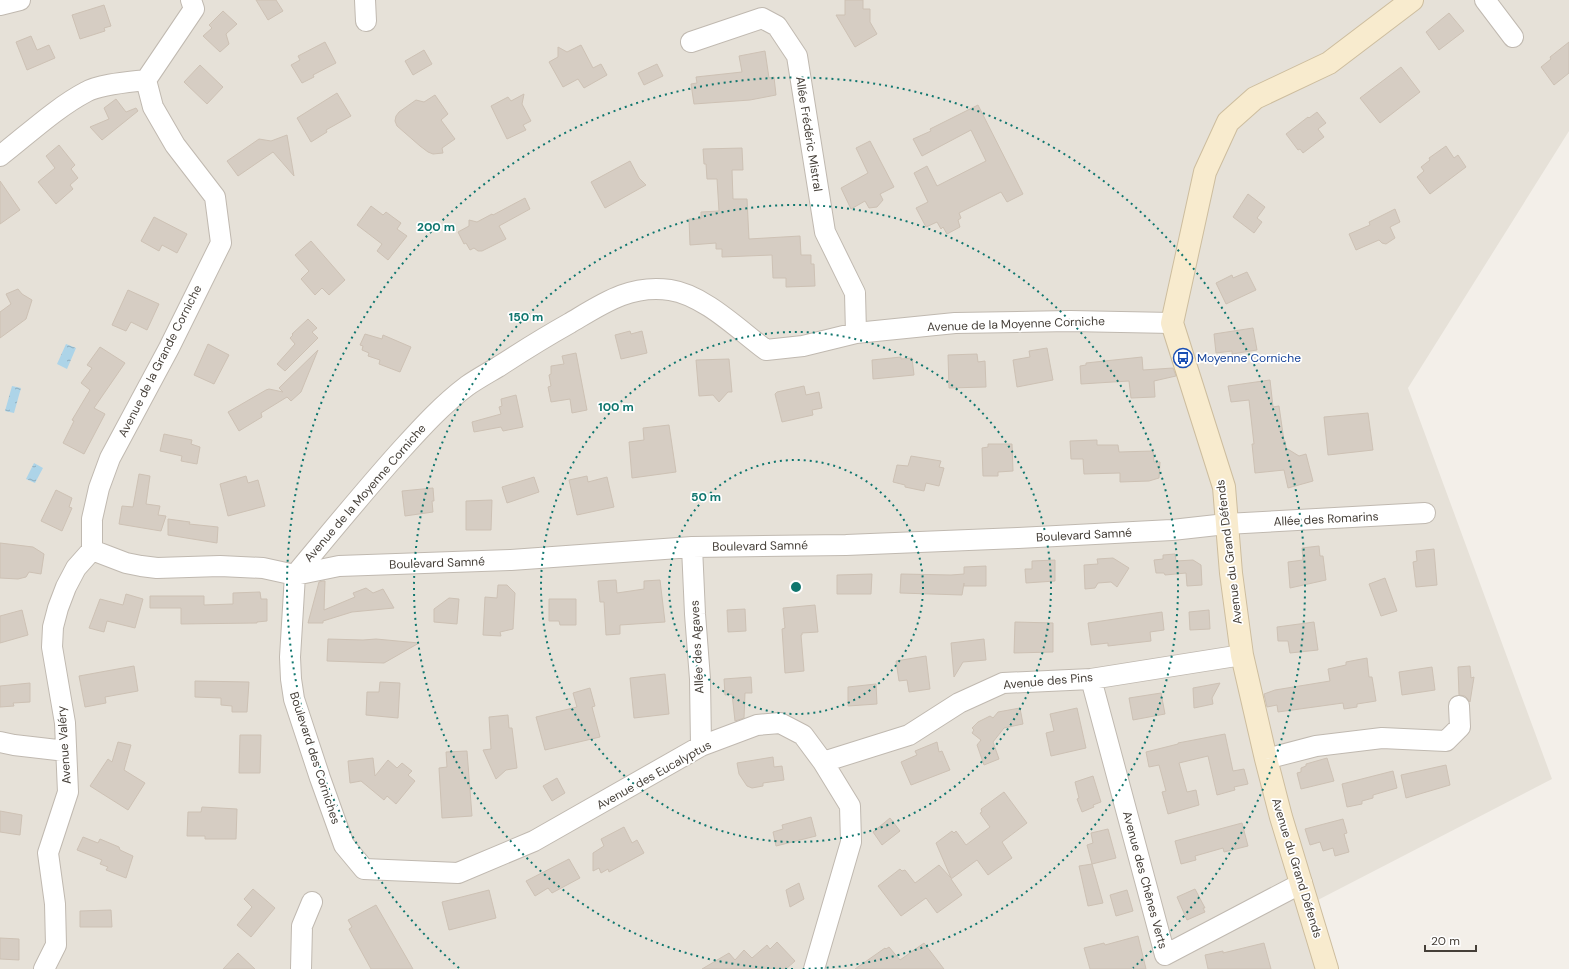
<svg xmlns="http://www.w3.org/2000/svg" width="1569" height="969" viewBox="0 0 1569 969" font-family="'DM Sans',sans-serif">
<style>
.residential{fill:#e6e1d8}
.water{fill:url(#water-ripples)}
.building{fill:#d6cdc3;stroke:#cdc1b4}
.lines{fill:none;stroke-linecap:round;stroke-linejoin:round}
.street-casing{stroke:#c0b9b0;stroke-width:22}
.secondary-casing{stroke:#cdbd9e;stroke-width:24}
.street{stroke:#fff;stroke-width:20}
.secondary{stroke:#f8ebce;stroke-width:22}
.ring{fill:none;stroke:#0f766e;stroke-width:2;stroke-dasharray:2 4}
.labels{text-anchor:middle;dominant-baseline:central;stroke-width:3.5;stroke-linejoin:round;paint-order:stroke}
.street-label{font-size:12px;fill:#453f38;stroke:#fff}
.transit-label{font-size:12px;fill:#164399;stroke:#fff;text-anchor:start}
.centre{fill:#0f766e;stroke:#fff;stroke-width:2}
.ring-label{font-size:12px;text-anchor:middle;font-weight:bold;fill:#0f766e;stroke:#fff;stroke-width:3.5;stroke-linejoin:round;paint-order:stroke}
</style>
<defs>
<pattern id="water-ripples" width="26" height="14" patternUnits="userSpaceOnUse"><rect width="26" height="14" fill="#add4e8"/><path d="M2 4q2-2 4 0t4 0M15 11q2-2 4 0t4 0" fill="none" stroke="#8fadbd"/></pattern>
</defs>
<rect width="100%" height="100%" fill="#f3efe9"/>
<path class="residential" d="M0,0H1569V131L1408,388L1552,779L1314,902L1335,969H0Z"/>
<path class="water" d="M66,344L76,348L67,369L57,364Z
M12,386L21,388L14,413L5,411Z
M34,463L43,468L35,483L26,479Z"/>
<path class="building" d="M256,0H276L283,11L268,20Z
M845,0H863V9H870V22L877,34L855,47L836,15H845Z
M104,5L111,26L104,28L105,31L80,39L72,15Z
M223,11L237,24L226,34L229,44L220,52L203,36L212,28L209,25Z
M1449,13L1464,31L1439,50L1426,32Z
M31,36L37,50L49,45L55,58L27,70L16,42Z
M325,42L336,63L313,75L314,77L302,83L291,65L300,60L298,56Z
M1569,42V73L1554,85L1541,67L1551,59L1550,57Z
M581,45L593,68L601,64L607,75L584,88L578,79L563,87L549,62L558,57V47L567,52Z
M424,50L432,64L413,75L405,61Z
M765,51L769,78L774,77L776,95L750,100L694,104L691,84L697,83L696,77L742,72L739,56Z
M657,64L663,76L644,85L638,73Z
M200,65L223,87L207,104L184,82Z
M1401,67L1420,92L1380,123L1360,98Z
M337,93L351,116L326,130L327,132L311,142L297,118Z
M524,94L522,104L531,121L523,125L526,130L507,139L491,106L508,97L511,101Z
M435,95L448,114L441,120L455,139L442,148L443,153L433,154L428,152L420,146L397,126L395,121L396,116L399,112L416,100L424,102Z
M116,99L126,112L136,108L138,111L102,140L90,127L109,119L104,108Z
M978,105L1023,194L1007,202L1001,192L959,213L961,218L958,220L960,227L947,234L943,227L941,229L937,222L926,227L916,208L928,202L914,173L927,166L937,186L986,161L971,130L922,156L913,139L931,131L930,129Z
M1317,112L1326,123L1318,129L1324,137L1303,153L1300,149L1298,150L1286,134L1308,117L1309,118Z
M287,135L294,176L273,152L238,176L227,161L259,139L271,141Z
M870,141L894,187L880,194L883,200L877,207L869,208L865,201L851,209L841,188L868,173L856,148Z
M59,145L75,165L71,169L78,178L70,185L73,189L56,204L38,182L55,168L46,156Z
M1446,146L1454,158L1458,155L1466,167L1430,194L1417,177L1424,171L1421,167L1430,160L1429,158Z
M742,148L743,170H732L733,199H747L749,239L800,236L801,255H811V264H814L815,286L786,287V278H773L772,255L722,257V249H716V243L690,245L689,219H701V212L719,211L717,179H707L706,164H704L703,149Z
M630,161L639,178L646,185L605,208L591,182Z
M0,181L20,210L0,224Z
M1248,194L1265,207L1257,218L1262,222L1254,233L1233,217Z
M525,198L530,209L499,226L506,239L482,251H478L474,248L470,250L466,243L464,244L458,232L469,226V220L477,222L492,214L493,215Z
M371,206L383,215L386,212L401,223L397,229L407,236L388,260L377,251L382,244L357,225Z
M1395,209L1400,222L1390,227L1395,238L1386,244L1382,243L1379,240L1356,250L1349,234L1370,225L1369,222Z
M154,217L187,234L177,253L162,245L159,251L141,241Z
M311,241L345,280L329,295L322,288L315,295L301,279L309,271L295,255Z
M1247,272L1256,290L1226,304L1216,283L1232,275L1233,278Z
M18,289L22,294L32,300L26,319L0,338V312L11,304L6,294Z
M128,290L159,304L147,330L131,322L126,331L112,325Z
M308,319L317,328L312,332L318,338L285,371L277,364L295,344L290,338L293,335L292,334Z
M1253,328L1257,350L1232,354V351L1216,353L1214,334Z
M630,331L631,334L642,331L647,353L621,359L615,335Z
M365,334L382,339L383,335L411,347L400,372L379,364L380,360L368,356L369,353L362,350L363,346L360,345Z
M208,344L229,355L214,384L194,375Z
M100,347L125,363L94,408L105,414L84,454L63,443L74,421L72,420L90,390L81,383L92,368L87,365Z
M1047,348L1053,380L1017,387L1013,360L1030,357L1029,351Z
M318,350L301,392L291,401L287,397L261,413L262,417L239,431L228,412L266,390L269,389L283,392L279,388Z
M576,353L587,410L572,413L570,399L551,402L548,387L551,386L549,375L551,374V366L564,364L562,356Z
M977,354L978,362L985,361L986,387L949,388L948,355Z
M901,357V359L912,358L914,375L873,379L872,360Z
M1142,357L1143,370L1173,368L1176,376L1154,381L1155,397L1131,398L1129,381L1081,384L1080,366L1086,365V363Z
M729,359L732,392H728L719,402L713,395L699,396L696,360Z
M1270,380L1273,407L1279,406L1284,441H1285L1286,448L1299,456L1306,454L1313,481L1288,488L1284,470L1255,473L1252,444H1254L1249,400L1231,402L1228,386Z
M804,386L806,395L819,392L822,408L812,410L813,415L782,422L775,394L777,392Z
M516,395L523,427L503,431L501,427L474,432L472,422L501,414L499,407L502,406L501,399Z
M1368,413L1373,450L1328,455L1324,417Z
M669,425L676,472L632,478L629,442L644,440L643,428Z
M164,434L192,440L191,444L200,447L197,464L181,461L182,456L160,451Z
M1097,440V445H1118L1119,452L1153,451L1154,462H1160L1159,478L1149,481L1120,482V473L1084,474L1083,459H1071L1070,441Z
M988,444H1012L1013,471L998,472V476H983L982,448L988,447Z
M911,456L941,461L939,467L944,468L939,486L926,483L924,491L905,487V485L893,482L897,465L908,466Z
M139,474L150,476L146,504L160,506L158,515L166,516L161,531L119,524L122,506L133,507Z
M246,476L248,483L258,480L265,506L228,516L220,484Z
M587,476L588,482L607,477L614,507L577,515L569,480Z
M534,477L539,492L507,503L502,487Z
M433,488L434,501H432L433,512L405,516L402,491Z
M56,490L72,498L69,507L72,508L62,531L41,521Z
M492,500L491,530H466V501Z
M168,519L190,522L189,524L218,527L217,543L168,535Z
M0,543L33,547L44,554L41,574L29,572L26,577L18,579L0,578Z
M1319,546L1320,556H1323L1326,580L1290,588L1288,562L1303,560L1302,548Z
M1434,549L1437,585L1416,587L1413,562L1417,561L1416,551Z
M1175,554L1176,561L1193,560L1201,565L1202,585L1187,586L1186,573L1165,575L1164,573H1156L1154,560L1163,559V555Z
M1113,558L1129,568L1117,587L1111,582L1098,583L1095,588L1085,589L1084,565L1098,564L1097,559Z
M1055,560V581L1026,583L1025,569H1032V561Z
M986,566V586H964V583L962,595L900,593L901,574L951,575L964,574V567Z
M872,574L871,594H837V575Z
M1385,578L1397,611L1381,616L1369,584Z
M616,580L617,593L644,589V581L660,580L665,622L620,625V634L606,635L604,602H600L598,581Z
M323,581H325L324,610L355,597L353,593L366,588L373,593L383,589L394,608L352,612L323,621V623H308L319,582Z
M498,585H507L515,593L513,629L500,632L501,636L483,635L485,597L497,598Z
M260,592L261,599H267V621L257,622V623L181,624V608H150V596H204V605L233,604V593Z
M126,594L143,599L135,628L107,621L104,632L89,628L100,599L123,605Z
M449,598L459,599L457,624L434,622V609Z
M549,599H576V625H560L559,621H549Z
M815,605L818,632L802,633V635H801L804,671L785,673L782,629L785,628L783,608Z
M745,609L746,631L728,632L727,610Z
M22,610L28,635L0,643V616Z
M1209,610L1210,629L1190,630L1189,612Z
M1162,612L1164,630L1150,632L1151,641L1108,646V643L1091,645L1088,623Z
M1015,622L1053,623V652L1014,653Z
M1314,622L1318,650L1290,653L1288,641H1278L1277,627Z
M328,639L363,640L376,639L419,643L384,663L327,661Z
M984,639L986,660L963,662L954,677L951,643Z
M926,656L930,689L909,692L907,680L899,681L896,661Z
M1367,658L1369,677H1372L1376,701L1357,704V707L1344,709L1343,703L1278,712L1277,705L1267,707L1264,694L1275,690L1330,681L1328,669L1346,665V662Z
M134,666L138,691L105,697L106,703L85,707L79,676Z
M1470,666L1471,678L1474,677L1470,702L1465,696L1459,695L1458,667Z
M1432,667L1435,690L1402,695L1399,672Z
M665,674L669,714L634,718L630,678Z
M751,677L752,693H745L744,718L735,721L732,694L725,695L724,679Z
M195,681L249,682L247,712H232V706L221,705V698L195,697Z
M380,682L400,683L398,718L366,715L367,692H379Z
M30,683V702L13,703L14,706L0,707V686Z
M1220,683L1212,698L1213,704L1194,708L1193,688Z
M876,684L877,704L848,706V687Z
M590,688L595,706L592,707L600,737L545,750L536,717L577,707L573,693Z
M1161,693L1165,714L1133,720L1129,698Z
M1020,708L1023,724L1004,728L993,742L999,759L984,765L977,745L981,740L972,733L974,730L972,728L978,722L990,716L993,718L998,712Z
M1077,708L1086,748L1051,756L1046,733L1054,731L1050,714Z
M508,715L509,728H512L517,768L506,770L496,779L483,750L491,749L489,717Z
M1225,734L1233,771L1244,769L1248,784L1234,787L1235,790L1217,795L1208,756L1179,763L1187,792L1196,790L1199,805L1168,814L1162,792L1166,791L1159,765L1149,767L1146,752L1178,744V743Z
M240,735H261L260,773H239Z
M118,742L131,745L124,770L145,783L128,810L90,786L108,759L112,762Z
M937,742L939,752L942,751L950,770L911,785L901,762L917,755L915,751Z
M467,751L472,816L442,818L439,768L447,767L446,752Z
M773,757L774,767L782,766L784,780L763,783V786L752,788L747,786L739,774L737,763Z
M373,758L375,776L388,760L397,768L402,763L412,771L408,775L415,781L396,804L387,796L384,800L361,781L350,783L348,761Z
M1327,758L1334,781L1301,789L1297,773L1301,772V768L1306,766V764Z
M1446,765L1450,785L1406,798L1401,775Z
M1393,771L1397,788L1373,795V798L1362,801V804L1347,807L1342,784Z
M1093,776L1101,802L1093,805L1094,807L1082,812L1077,799L1079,798L1075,782Z
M557,778L565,793L552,801L543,786Z
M1004,792L1027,823L1002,842L1012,858L988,875L977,860L951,879L962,895L937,913L926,898L901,916L878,886L900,869L902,871L905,870L915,883L939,865L951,878L936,843L952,831L954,833L956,831L966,845L990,827L980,813L982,812L981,809Z
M202,807L237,809L236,839H205V836H187L188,812H201Z
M0,811L22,815L20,835L0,832Z
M811,817L816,836L776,846L773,832L783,829L782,825Z
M890,818L900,831L882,845L873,832Z
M1343,819L1347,833L1344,834L1349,852L1335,856L1333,848L1323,851L1320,842L1310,845L1305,829Z
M1242,823L1248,846L1224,852L1223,848L1195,856L1196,860L1181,864L1175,841Z
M624,827L632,843L637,840L644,853L609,872L608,869L601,873L599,868L593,871V853L604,846L601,839Z
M1108,829L1116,858L1092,864L1103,903L1088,906L1079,866L1092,864L1087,845L1093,843L1091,833Z
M83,837L98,843L100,839L119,847L120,850L133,856L126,878L106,870L108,867L100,864L102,860L77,850Z
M569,859L580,878L552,893L548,888L535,896L526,881Z
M799,883L804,899L790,907L786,890Z
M253,889L275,908L251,937L237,925L252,907L244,899Z
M1195,889L1205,908H1203L1205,912L1187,920L1177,897Z
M489,890L496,918L449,930L442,902Z
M1127,890L1133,911L1116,916L1110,895Z
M376,905L413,969H371L349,929L352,927L348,920Z
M111,910L112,927H80V911Z
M1138,936L1146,969H1090L1084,948L1104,943L1105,945Z
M0,938L19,939V960L0,959Z
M777,942L795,961L786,969H702L729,953L735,960L744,950L752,958L767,945L770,949Z
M924,943L944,969H855L885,948L886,949L889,947L900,960Z
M1264,943L1271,969H1208L1205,955L1223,951V953Z
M238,953L255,969H223Z"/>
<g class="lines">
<defs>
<path id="street" d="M191,0L194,9L146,80L153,107L175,145L215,197L221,243L169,348L110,458L99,488L92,519V550L126,563L141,566L157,568L220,566L263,568L295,575L339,566L511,560L692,547L846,545L1018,538L1172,530L1226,524L1425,513
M365,0L366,21
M1485,0L1513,37
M0,5L20,0
M691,42L762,18L777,26L797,56L825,232L855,293L856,333
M0,156C26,136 57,107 86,92C100,84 130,82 146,80
M692,547L695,614L700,679L701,746
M295,575L290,657L291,679L294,699L320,778L344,845L364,869L458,873L534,841L701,746L757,725L780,723L803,735L823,762L850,806L851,842L814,969
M295,575C330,533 365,490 402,449C422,427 443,404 467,386C477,379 488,373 498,367C521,352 545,337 570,323C602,304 630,284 670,290C704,295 739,330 766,350L803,346L856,333L955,323L1070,321L1172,323
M1091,679L1165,955L1302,883
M0,742L14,745L66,751
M1266,759L1316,746L1382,738L1446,741L1460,727L1459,706
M823,762L909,735L959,703L1003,683L1091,679L1242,655
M44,969L56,945L55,904L48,853L68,792L65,723L52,647L53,627L58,608L66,587L76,568L92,550
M301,969L302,926L312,902"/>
<path id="secondary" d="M1327,969L1281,817L1266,759L1242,655L1231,573L1224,487L1172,323L1205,172L1228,122L1255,98L1329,63L1412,0"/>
</defs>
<use href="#street" class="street-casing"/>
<use href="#secondary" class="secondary-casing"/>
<use href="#street" class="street"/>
<use href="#secondary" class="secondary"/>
</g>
<g class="ring">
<circle cx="796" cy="587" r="127"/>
<circle cx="796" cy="587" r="255"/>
<path d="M793 969A382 382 0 1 1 799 969"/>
<path d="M459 968A509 509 0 1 1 1133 968"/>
</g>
<defs>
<symbol id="bus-ring" viewBox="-11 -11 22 22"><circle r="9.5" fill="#fff" stroke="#1a4fb4" stroke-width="1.5"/><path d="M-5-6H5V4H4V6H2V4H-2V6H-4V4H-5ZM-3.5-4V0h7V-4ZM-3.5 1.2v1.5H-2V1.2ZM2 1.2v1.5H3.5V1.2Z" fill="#1a4fb4"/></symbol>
</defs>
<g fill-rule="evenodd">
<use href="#bus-ring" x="1172" y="347" width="22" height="22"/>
</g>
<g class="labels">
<g class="street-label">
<text transform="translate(809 134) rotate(81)">Allée Frédéric Mistral</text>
<text transform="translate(1016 324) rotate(-2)">Avenue de la Moyenne Corniche</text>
<text transform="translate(160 361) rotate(-63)">Avenue de la Grande Corniche</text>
<text transform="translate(365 493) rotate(-49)">Avenue de la Moyenne Corniche</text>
<text transform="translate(1326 519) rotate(-3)">Allée des Romarins</text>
<text transform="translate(1084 535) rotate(-3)">Boulevard Samné</text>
<text transform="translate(760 546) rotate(-1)">Boulevard Samné</text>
<text transform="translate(1229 552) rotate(-97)">Avenue du Grand Défends</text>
<text transform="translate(437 563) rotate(-2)">Boulevard Samné</text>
<text transform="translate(697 647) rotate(-93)">Allée des Agaves</text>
<text transform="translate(1048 681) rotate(-5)">Avenue des Pins</text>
<text transform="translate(64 745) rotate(-94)">Avenue Valéry</text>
<text transform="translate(315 758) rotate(72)">Boulevard des Corniches</text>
<text transform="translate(654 775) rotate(-29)">Avenue des Eucalyptus</text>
<text transform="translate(1297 868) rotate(73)">Avenue du Grand Défends</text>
<text transform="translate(1145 880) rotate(75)">Avenue des Chênes Verts</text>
</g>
<g class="transit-label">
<text x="1197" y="358">Moyenne Corniche</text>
</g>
</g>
<circle cx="796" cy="587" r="6" class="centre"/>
<g class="ring-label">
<text x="436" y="231">200 m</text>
<text x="526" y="321">150 m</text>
<text x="616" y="411">100 m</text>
<text x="706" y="501">50 m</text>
</g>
<path d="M1425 945v6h51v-6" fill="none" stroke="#453f38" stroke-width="2"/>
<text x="1431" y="945" font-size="12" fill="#453f38" stroke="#ffffff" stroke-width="3" paint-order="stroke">20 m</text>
</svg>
